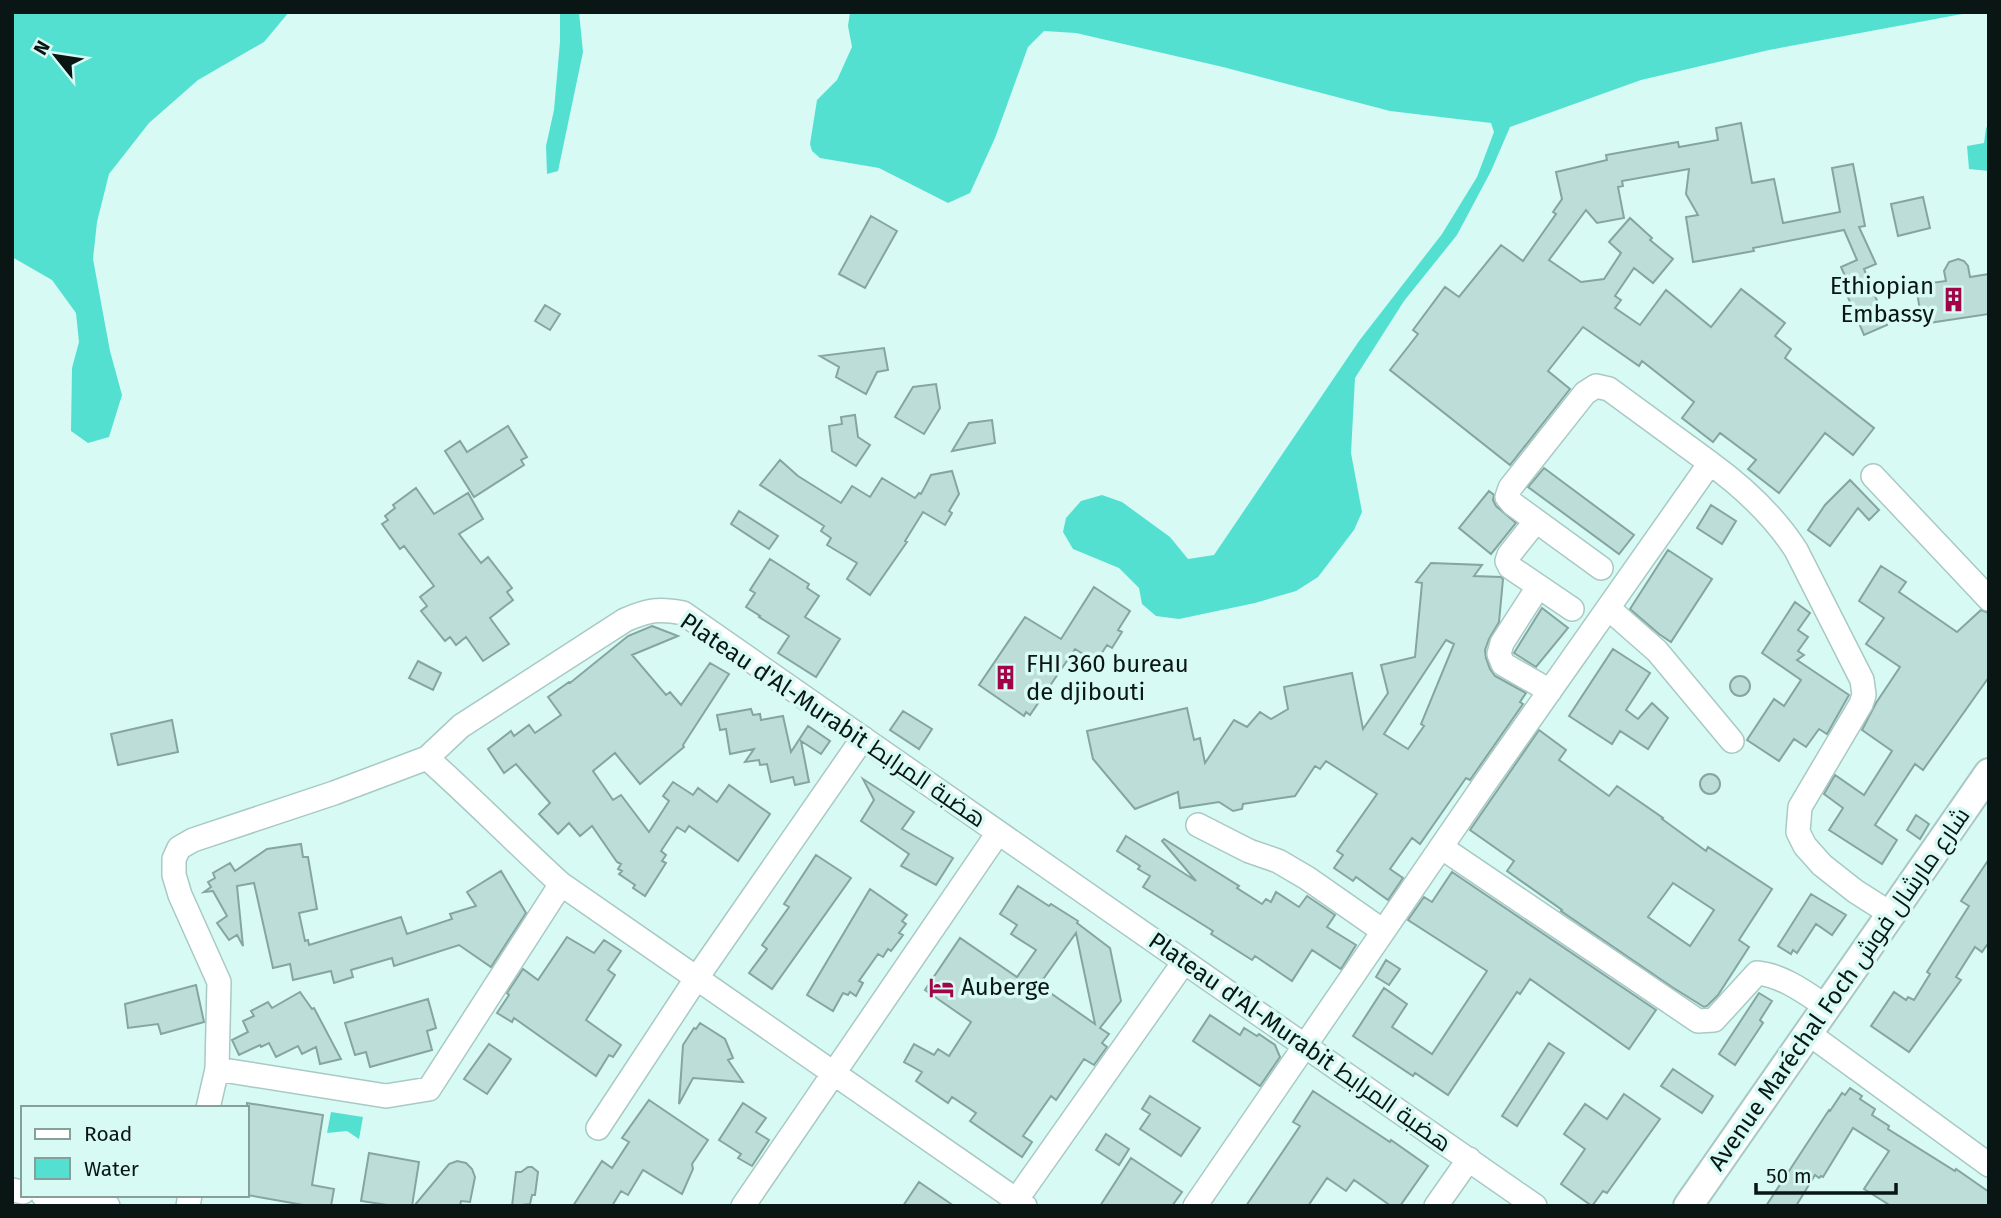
<svg xmlns="http://www.w3.org/2000/svg" width="2001" height="1218" viewBox="0 0 2001 1218" font-family="'Fira Sans',Cairo,sans-serif">
<style>
.water{fill:#53e0d1}
.building{fill:#bcddd8;stroke:#85a5a0;stroke-width:2;fill-rule:evenodd}
.lines{fill:none;stroke-linecap:round;stroke-linejoin:round}
.minor-casing{stroke:#a8c9c4;stroke-width:26}
.tertiary-casing{stroke:#a8c9c4;stroke-width:32}
.minor{stroke:#fff;stroke-width:23}
.tertiary{stroke:#fff;stroke-width:28}
.labels{text-anchor:middle;dominant-baseline:central;stroke-width:7;stroke-linejoin:round;paint-order:stroke}
.poi-label{font-size:24px;fill:#091614;stroke:#d8faf5;text-anchor:start}
.street-label{font-size:24px;fill:#091614;stroke:#d8faf5}
</style>
<rect width="100%" height="100%" fill="#d8faf5"/>
<path class="water" d="M12,12H289L264,42L198,80L149,123L109,174L97,222L93,259L110,351L122,395L109,437L88,443L71,431L72,368L79,342L76,313L52,280L12,257Z
M560,12H579L583,52L558,171L547,174L546,146L554,110L560,42Z
M850,12H1973L1769,50L1641,80L1510,127L1491,171L1457,235L1404,301L1355,378L1351,453L1362,512L1354,530L1318,577L1296,591L1255,603L1179,619L1156,616L1142,604L1139,588L1119,568L1073,549L1063,532L1066,518L1081,501L1102,495L1122,502L1170,537L1188,559L1214,555L1359,341L1442,234L1477,177L1494,132L1491,123L1390,111L1223,67L1076,33L1044,31L1028,47L995,138L970,193L948,203L879,168L820,158L812,151L810,144L817,100L837,80L852,47L848,26Z
M1989,125V171L1969,169L1967,146L1984,143L1986,128Z
M331,1112L363,1117L359,1139L347,1131L327,1133Z"/>
<path class="building" d="M1741,123L1752,183L1774,179L1783,223L1840,212L1832,168L1853,164L1865,226L1859,227L1876,264L1864,269L1887,325L1864,335L1841,281L1846,278L1841,267L1857,260L1844,230L1753,248L1754,251L1693,262L1686,217L1698,215L1686,194L1689,169L1622,181L1623,186L1618,187L1624,218L1597,223L1586,210L1549,260L1581,282L1604,279L1621,253L1609,242L1630,218L1652,238L1650,240L1673,259L1653,283L1634,268L1615,296L1621,300L1615,308L1640,325L1666,290L1711,327L1741,289L1785,323L1775,336L1791,349L1785,358L1874,428L1853,455L1825,433L1779,493L1748,469L1756,460L1720,433L1713,442L1682,418L1694,402L1642,361L1639,366L1583,327L1548,371L1570,389L1510,465L1390,370L1418,334L1413,330L1445,287L1459,297L1501,245L1523,261L1556,214L1553,212L1562,199L1556,172L1607,160L1606,155L1678,142L1679,147L1718,140L1716,128Z
M1923,197L1930,228L1898,236L1891,204Z
M871,216L897,231L865,288L839,274Z
M1958,259L1964,261L1968,266L1970,277L1989,274V314L1922,324L1916,285L1946,281L1944,271L1949,262Z
M545,305L560,314L550,330L535,321Z
M884,348L888,370L877,372L866,394L836,377L839,367L820,356Z
M936,384L940,408L924,434L895,417L913,387Z
M855,415L858,437L870,445L856,466L832,451L829,426L842,424L841,417Z
M992,420L995,443L952,451L969,423Z
M508,426L527,457L521,460L524,465L474,497L445,451L460,441L467,452Z
M780,460L798,476L841,503L852,486L870,497L882,478L915,498L919,493L921,494L931,475L952,471L959,494L949,511L952,513L945,525L923,512L905,541L907,542L870,595L847,579L857,563L827,545L831,538L821,531L824,526L760,485Z
M1544,468L1634,535L1619,554L1528,487Z
M1850,480L1879,510L1869,520L1858,508L1830,546L1808,530L1825,505Z
M416,488L434,514L468,493L483,519L459,534L481,563L488,557L512,588L507,592L513,600L490,618L509,644L483,661L466,637L456,645L450,637L445,641L421,611L427,606L420,597L434,586L404,546L400,549L382,524L388,520L385,516L395,508L393,505Z
M1489,491L1494,495L1493,500L1496,506L1516,523L1491,554L1459,528Z
M1711,505L1736,521L1722,544L1697,528Z
M739,511L778,536L769,549L731,524Z
M1668,550L1712,579L1671,642L1659,634L1630,609Z
M770,559L809,584L807,588L819,596L805,617L840,639L816,677L778,653L789,636L759,617L760,616L746,607L755,593L750,590Z
M1431,563L1482,565L1474,576L1501,577L1503,579L1499,622L1489,639L1485,650L1486,658L1490,669L1495,676L1526,693L1520,702L1523,704L1470,780L1466,778L1420,844L1412,838L1390,869L1403,878L1388,900L1356,877L1353,881L1334,868L1343,855L1337,851L1377,794L1326,761L1320,769L1315,766L1295,796L1243,804L1242,809L1233,811L1219,802L1180,808L1178,792L1135,809L1093,759L1087,731L1187,708L1194,740L1200,738L1205,763L1234,720L1247,727L1260,712L1271,719L1288,709L1284,687L1352,673L1363,729L1388,693L1381,665L1415,657L1422,583L1416,582ZM1446,640L1454,644L1421,724L1424,726L1408,749L1384,734Z
M1881,566L1906,582L1899,592L1957,632L1981,610L1989,613V677L1923,770L1915,764L1875,825L1897,840L1882,864L1829,830L1843,808L1824,794L1835,775L1864,795L1892,751L1862,730L1876,703L1900,667L1866,644L1884,618L1859,601Z
M1094,587L1130,611L1118,630L1122,632L1112,648L1107,645L1096,662L1075,649L1030,715L1026,712L1024,716L979,685L1025,617L1061,639Z
M1795,602L1810,613L1798,630L1808,637L1798,651L1804,655L1797,660L1849,695L1827,734L1819,729L1806,747L1794,739L1779,761L1747,740L1774,699L1784,706L1801,680L1762,653Z
M1542,608L1568,628L1536,667L1514,653Z
M652,626L678,636L632,655L666,695L670,692L681,705L710,663L729,674L683,745L684,747L640,784L615,753L593,771L613,800L621,795L649,832L669,801L663,796L673,782L693,795L698,788L717,802L729,785L770,814L738,861L689,826L685,832L677,827L661,851L666,855L662,861L666,863L645,896L633,888L635,885L619,874L622,871L618,869L621,864L617,862L592,826L580,836L569,823L558,834L539,814L550,803L516,764L504,773L488,749L511,731L514,736L529,725L535,733L561,715L548,697L569,682L570,683L628,636Z
M1613,649L1650,673L1626,710L1638,719L1652,703L1668,718L1648,749L1620,731L1612,744L1569,716Z
M418,661L441,673L433,690L409,678Z
M1730 686a10 10 0 1 1 20 0a10 10 0 1 1-20 0Z
M751,709L753,715L760,714L761,720L783,716L791,752L808,726L830,741L821,754L801,741L809,782L795,785L793,777L771,782L767,764L760,765L759,760L745,762L754,749L730,754L726,729L720,730L717,715Z
M903,711L932,729L919,749L890,730Z
M172,720L178,752L118,765L111,734Z
M1539,730L1566,750L1559,760L1609,796L1617,786L1663,818L1662,819L1706,851L1708,847L1772,889L1739,940L1749,947L1718,995L1707,1006L1704,1007L1672,987L1561,911L1562,910L1507,871L1514,861L1470,830ZM1673,883L1714,910L1690,946L1648,917Z
M1700 784a10 10 0 1 1 20 0a10 10 0 1 1-20 0Z
M863,779L914,812L902,829L953,858L936,885L901,866L909,854L861,821L874,800Z
M1916,815L1929,824L1920,839L1907,830Z
M1126,836L1196,881L1162,841L1164,839L1239,886L1237,888L1262,904L1266,899L1271,902L1276,892L1299,907L1307,896L1335,915L1327,927L1356,945L1341,969L1312,950L1292,981L1255,956L1252,960L1211,934L1213,931L1143,887L1150,876L1138,869L1140,866L1117,851Z
M301,844L303,857H308L317,909L299,913L305,941L308,940L309,945L401,917L407,934L452,919L450,914L476,906L467,892L501,871L526,913L491,967L459,945L394,966L392,958L351,970L353,977L334,983L331,971L293,980L290,964L273,968L254,883L237,886L243,946L237,935L229,940L217,923L227,916L213,891L204,892L211,887L208,882L215,878L213,873L230,863L235,871L267,849Z
M816,855L851,878L772,989L749,973L767,949L762,945L789,907L784,904Z
M1989,859V942L1982,952L1975,947L1956,977L1961,980L1909,1052L1871,1026L1894,992L1906,1000L1908,997L1914,1000L1930,974L1927,972L1969,906L1961,901Z
M1452,872L1656,1010L1629,1049L1530,979L1520,994L1517,992L1448,1095L1415,1073L1413,1076L1353,1036L1384,988L1407,1004L1392,1027L1432,1054L1487,971L1408,920L1424,897L1432,902Z
M1018,886L1049,906L1051,904L1078,921L1077,923L1110,948L1121,1001L1100,1028L1109,1034L1102,1043L1107,1047L1094,1065L1084,1059L1056,1100L1051,1096L1023,1136L1032,1142L1022,1157L970,1121L976,1113L952,1097L948,1103L916,1081L922,1072L904,1062L914,1044L934,1055L938,1049L949,1056L971,1022L925,990L960,938L1017,977L1036,950L1011,934L1017,925L1000,914ZM1076,933L1095,1024L1039,985Z
M870,889L907,915L902,921L906,924L899,933L903,935L891,951L888,949L883,957L878,954L859,981L863,983L856,996L850,992L848,995L843,993L833,1011L807,995Z
M1811,894L1846,915L1832,935L1816,924L1797,953L1793,950L1791,954L1778,946Z
M567,937L594,953L604,940L621,951L608,970L615,975L586,1020L621,1045L613,1057L609,1055L596,1076L514,1018L512,1022L497,1013L509,995L507,993L523,969L538,980Z
M1386,960L1400,969L1389,985L1376,977Z
M196,985L204,1022L161,1034L158,1024L128,1028L125,1004Z
M300,992L312,1009L314,1008L341,1059L320,1064L316,1047L302,1054L298,1046L276,1057L269,1043L261,1047L260,1045L239,1055L232,1040L248,1032L243,1021L254,1016L251,1011L268,1002L272,1008Z
M1759,993L1772,1001L1760,1020L1763,1023L1735,1065L1719,1054Z
M428,999L436,1028L427,1031L432,1050L370,1067L366,1052L355,1055L345,1023Z
M1210,1015L1240,1035L1244,1028L1257,1036L1259,1034L1275,1045L1280,1057L1260,1086L1193,1041Z
M700,1023L725,1039L733,1058L728,1060L743,1082L693,1078L679,1104L683,1045L694,1028L696,1029Z
M1549,1043L1564,1053L1517,1126L1502,1116Z
M489,1044L511,1059L487,1094L464,1079Z
M1673,1069L1713,1096L1702,1113L1661,1086Z
M1850,1088L1862,1096L1860,1099L1875,1109L1872,1115L1889,1126L1888,1129L1955,1171L1956,1169L1989,1192V1206H1891L1864,1189L1889,1151L1853,1128L1823,1177L1821,1176L1819,1178L1815,1175L1796,1206H1766L1829,1110L1830,1111L1842,1093L1845,1095Z
M1313,1091L1390,1142L1391,1140L1428,1166L1400,1206H1391L1354,1180L1346,1191L1327,1178L1308,1206H1246L1300,1126L1293,1122Z
M1624,1094L1660,1119L1607,1193L1603,1191L1592,1206L1561,1184L1585,1149L1564,1134L1585,1104L1607,1119Z
M1150,1096L1200,1128L1181,1156L1140,1129L1150,1114L1142,1109Z
M649,1100L708,1140L692,1164L693,1169L682,1194L643,1170L628,1195L621,1191L612,1206H573L602,1161L612,1168L629,1142L622,1138Z
M247,1103L323,1115L312,1185L334,1189L331,1206H309L247,1195Z
M743,1103L766,1118L756,1132L769,1140L752,1166L738,1158L741,1154L719,1140Z
M1106,1134L1129,1149L1119,1165L1096,1150Z
M369,1153L419,1162L412,1206H394L361,1201Z
M1131,1158L1182,1192L1172,1206H1100Z
M457,1161L466,1163L472,1169L475,1177L470,1202L461,1201L460,1206H414L449,1164Z
M528,1167H532L538,1172L535,1195H532L530,1204L512,1206L516,1172H521Z
M919,1182L954,1206H903Z"/>
<g class="lines">
<defs>
<path id="minor" d="M1873,476L1989,599
M1536,521L1509,555L1507,561L1510,567L1572,609
M1601,568L1513,504L1507,497L1510,488L1585,393L1596,386L1609,389L1710,463
M1538,587L1502,643L1499,654L1503,664L1550,691
M1608,608L1657,651L1732,741
M427,758C473,799 516,843 561,884
M1198,825L1249,851L1278,861L1307,878L1383,931
M1441,847L1698,1021L1714,1020L1757,973C1782,975 1806,993 1827,1007
M1808,1033L1989,1165
M217,1069L386,1096L429,1089L561,884L1025,1206
M208,1108L217,1069L219,982L180,895L174,875V859L179,848L193,840L334,793L427,758L461,726L625,620C648,610 659,608 683,613L1535,1206
M598,1128L696,979L863,738
M12,1190L23,1192
M43,1195L108,1206
M188,1206L190,1195
M743,1206L998,833
M1012,1206L1184,962
M1195,1206L1485,783L1710,463C1743,487 1774,516 1796,550L1862,680L1864,695L1861,704L1800,807L1798,832L1805,846L1822,865L1855,891L1891,914
M1436,1206L1469,1159"/>
<path id="tertiary" d="M1688,1206L1989,773"/>
</defs>
<use href="#minor" class="minor-casing"/>
<use href="#tertiary" class="tertiary-casing"/>
<use href="#minor" class="minor"/>
<use href="#tertiary" class="tertiary"/>
</g>
<defs>
<symbol id="building-bare" viewBox="-9 -9 18 18"><path d="M-4-6H4V6H1V3H-1V6H-4ZM-2.5-4.3h1.7v1.8h-1.7ZM.8-4.3h1.7v1.8H.8ZM-2.5-1h1.7V.8h-1.7ZM.8-1h1.7V.8H.8Z" fill="#a00548" stroke="#d8faf5" stroke-width="2.5" paint-order="stroke"/></symbol>
<symbol id="hotel-bare" viewBox="-9 -9 18 18"><path d="M-6-4.5h1.5V1H6V5H4.5V3h-9V5H-6ZM-4 0a1.8 1.8 0 1 1 3.6 0ZM.5 0V-2.5h3Q6-2.5 6 0Z" fill="#a00548" stroke="#d8faf5" stroke-width="2.5" paint-order="stroke"/></symbol>
</defs>
<g fill-rule="evenodd">
<use href="#building-bare" x="1936" y="282" width="35" height="35"/>
<use href="#building-bare" x="988" y="660" width="35" height="35"/>
<use href="#hotel-bare" x="924" y="970" width="35" height="35"/>
</g>
<g class="labels">
<g class="poi-label">
<text x="1934" y="286" text-anchor="end">Ethiopian<tspan x="1934" dy="28">Embassy</tspan></text>
<text x="1026" y="664">FHI 360 bureau<tspan x="1026" dy="28">de djibouti</tspan></text>
<text x="961" y="987">Auberge</text>
</g>
<g class="street-label">
<text transform="translate(833 720) rotate(34)">Plateau d'Al-Murabit هضبة المرابط</text>
<text transform="translate(1839 989) rotate(-55)">Avenue Maréchal Foch شارع مارشال فوش</text>
<text transform="translate(1300 1042) rotate(35)">Plateau d'Al-Murabit هضبة المرابط</text>
</g>
</g>
<rect width="2001" height="1218" fill="none" stroke="#091614" stroke-width="28"/>
<rect x="21" y="1106" width="228" height="91" fill="#d8faf5" stroke="#859f9b" stroke-width="2"/>
<rect x="35" y="1129" width="35" height="10" fill="#ffffff" stroke="#859f9b" stroke-width="2"/>
<text x="84" y="1141" font-size="21" fill="#091614">Road</text>
<rect x="35" y="1158" width="35" height="21" fill="#53e0d1" stroke="#859f9b" stroke-width="2"/>
<text x="84" y="1176" font-size="21" fill="#091614">Water</text>
<g transform="translate(56 56) rotate(300)" stroke="#d8faf5" stroke-width="5" paint-order="stroke">
<path d="M0-5L12 26L0 18L-12 26Z" fill="#091614"/>
<text y="-10" font-size="19" font-weight="bold" text-anchor="middle" fill="#091614">N</text>
</g>
<path d="M1756 1183v10h140v-10" fill="none" stroke="#091614" stroke-width="3.5"/>
<text x="1766" y="1183" font-size="21" fill="#091614" stroke="#d8faf5" stroke-width="5" paint-order="stroke">50 m</text>
</svg>
